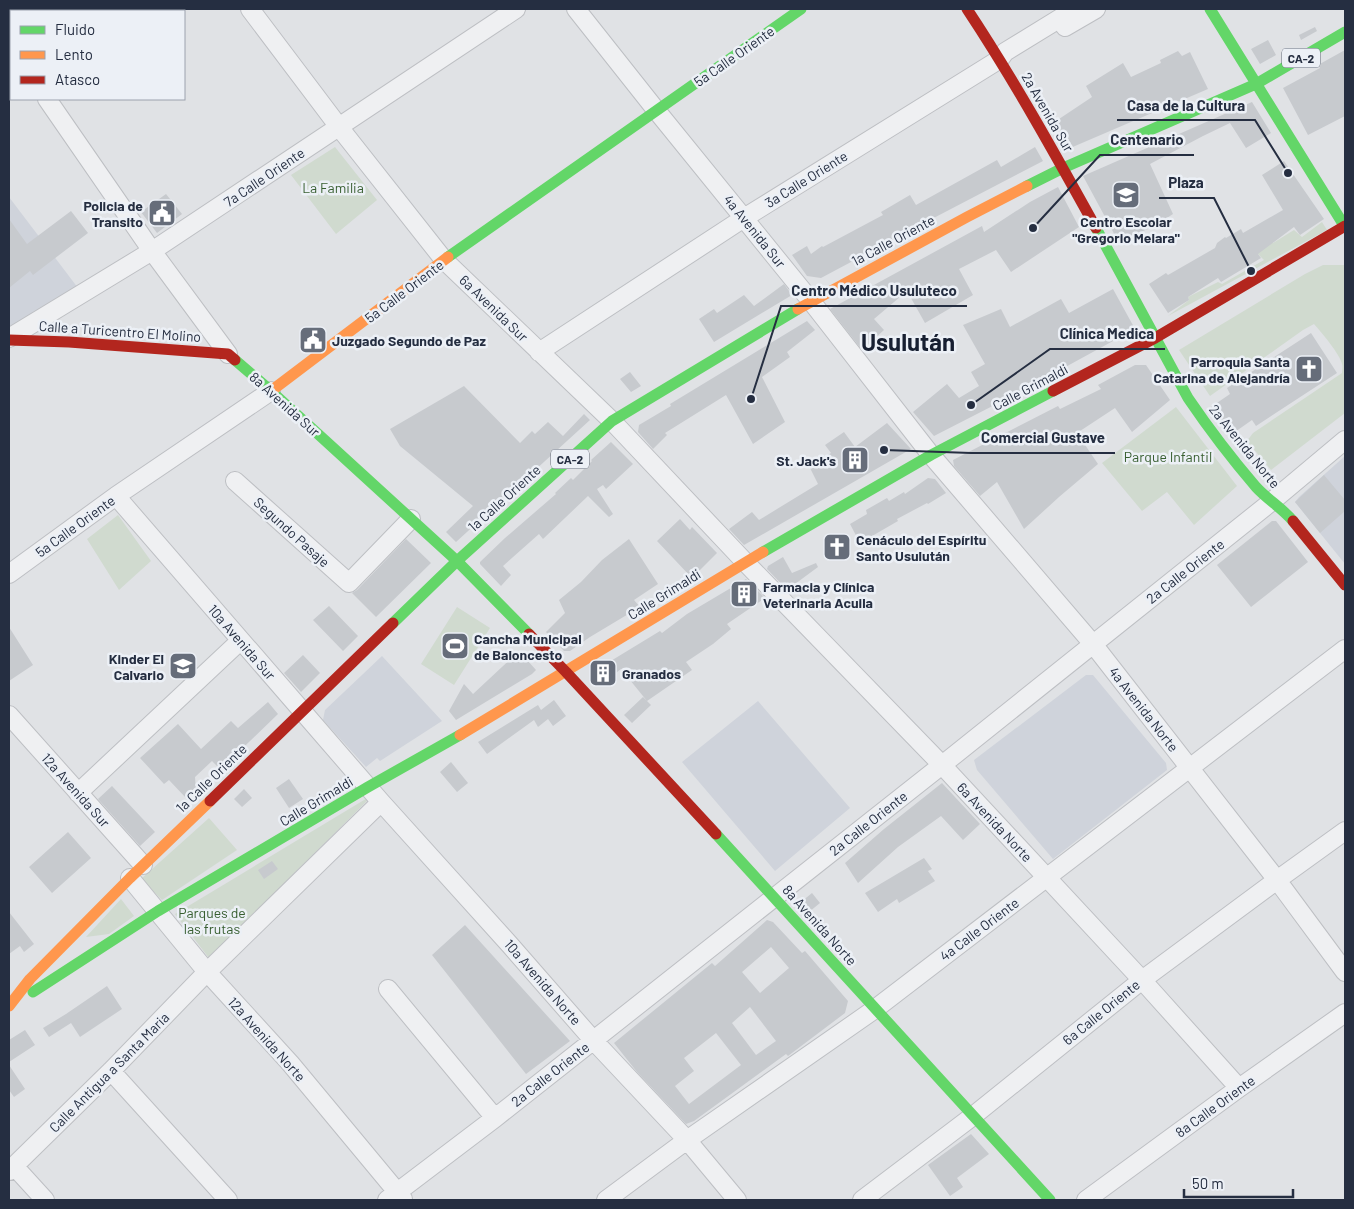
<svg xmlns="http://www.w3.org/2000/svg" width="1354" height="1209" viewBox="0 0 1354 1209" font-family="Barlow,sans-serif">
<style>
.built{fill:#cfd3db}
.green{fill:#d0dacf}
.building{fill:#c7cace;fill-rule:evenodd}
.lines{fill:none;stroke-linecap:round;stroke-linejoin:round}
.street-casing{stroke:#bdbfc3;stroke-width:20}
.street{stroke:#eff0f2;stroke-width:18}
.fast{stroke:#63d668;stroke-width:11}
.slow{stroke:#ff974d;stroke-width:11}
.jam{stroke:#b3261e;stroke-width:11}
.labels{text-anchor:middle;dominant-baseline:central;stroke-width:5;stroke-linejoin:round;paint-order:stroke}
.shield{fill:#ecf0f6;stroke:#616877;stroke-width:1}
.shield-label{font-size:12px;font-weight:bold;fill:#252e41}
.street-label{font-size:14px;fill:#252e41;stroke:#ecf0f6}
.park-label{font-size:14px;fill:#375e30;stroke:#ecf0f6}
.poi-label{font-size:14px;font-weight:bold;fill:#252e41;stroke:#ecf0f6;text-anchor:start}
.town-label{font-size:24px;font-weight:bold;fill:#171f31;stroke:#ecf0f6}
.leader{fill:none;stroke:#252e41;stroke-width:2}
.callout-dot{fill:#252e41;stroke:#ecf0f6;stroke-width:2}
.callout-label{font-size:15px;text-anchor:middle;font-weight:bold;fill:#252e41;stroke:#ecf0f6;stroke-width:5;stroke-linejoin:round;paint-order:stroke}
</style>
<rect width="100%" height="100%" fill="#e0e2e5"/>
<path class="built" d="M9,197L78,288L9,332Z
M1345,456V564L1295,502L1299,497Z
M382,656L442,721L380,761L377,758L366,767L323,720L325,710Z
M1086,675H1093L1166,763L1167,770L1053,859L977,770L974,760Z
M758,701L850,808L775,871L682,762Z"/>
<path class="green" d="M335,147L377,200L336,234L291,175Z
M1322,222L1327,230L1168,316L1189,300L1188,297L1218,282L1222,284L1264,260L1257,253L1270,240L1273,243L1294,230L1302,237Z
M1323,265H1345V413L1271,470L1247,441L1253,433L1342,373C1342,370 1343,367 1342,364C1340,354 1321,332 1314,324L1303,330L1210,396L1179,350L1305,274Z
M1176,407L1237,486L1194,525L1167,492L1142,511L1102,463Z
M118,515L151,561L119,590L87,539Z
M457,607L490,628L454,685L421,664Z
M374,794L209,958L175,914Z
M209,818L237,850L162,900L141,879Z
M121,899L134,916L109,934L86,937Z"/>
<path class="building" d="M1315,27L1317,31L1301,40L1299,35Z
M1268,40L1276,55L1260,64L1251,49Z
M1345,50V116L1308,135L1283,88L1320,68L1318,65Z
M1178,51L1182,56L1190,52L1208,89L1068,149L1053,123L1092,97L1086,86L1123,63L1131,77L1161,63L1160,60Z
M1252,102L1271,133L1246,148L1230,123L1203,136L1150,164L1173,214L1153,227L1118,241L1083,176Z
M1035,147L1043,161L926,222L925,220L898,237L821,278L807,276L792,255L807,246L811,254L822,246L823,247L883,215L881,212L910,195L916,205L997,160L1001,167Z
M1284,161L1324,219L1300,235L1294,227L1258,254L1261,258L1221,282L1218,278L1188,297L1189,300L1168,313L1149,284L1166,273L1168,275L1215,248L1217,243L1225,237L1226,238L1241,229L1243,233L1283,210L1262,175Z
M1058,187L1079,227L1011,272L996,250L959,269L973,295L925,323L907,291L874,319L884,330L862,350L830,309L982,226L984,232L1030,202Z
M166,194L182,214L157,233L141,212Z
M71,211L88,233L33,275L30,271L9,288V219L27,244Z
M784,284L792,295L714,342L699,319L714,309L717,313L744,295L754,306Z
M1113,289L1135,329L1014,395L934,436L913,412L947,384L959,398L979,386L971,372L985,364L963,325L1001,309L1010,327L1061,299L1069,313Z
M807,321L815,330L787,352L790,357L762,377L785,422L753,444L726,395L665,433L667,435L653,449L638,432L639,425L671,406L670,404Z
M1311,333L1337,373L1256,426L1252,420L1232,434L1211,407L1230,394L1227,388Z
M1135,365H1146L1170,400L1132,432L1115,408L1077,433L1098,464L1059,497L1024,529L997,482L980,496L954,466L953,460L1058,406L1060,409L1101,389L1098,385Z
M630,372L641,386L631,392L620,379Z
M464,386L520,443L532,431L535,434L548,422L563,436L584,414L590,420L456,542L446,532L473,506L400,446L390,429Z
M887,423L911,449L744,545L729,529L752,512L759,520L818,484L809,466L831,453L825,445L844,432L855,447Z
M611,442L633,464L606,489L603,485L597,489L613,514L609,517L588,496L543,539L539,534L503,566L511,575L501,586L480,564V562L505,538L556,494L555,493L571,478L573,480L592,461L591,460Z
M1324,475L1345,500V511L1320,533L1295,502Z
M928,478L935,479L946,493L928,504L927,503L897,519L898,521L860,543L850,524L867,514L866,510L887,498L889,501L904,492L905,494Z
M680,519L690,530L692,527L717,553L695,575L691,577L657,541Z
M1272,521H1276L1308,562L1251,607L1217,565Z
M406,539L431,563L376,617L352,593L357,590Z
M629,539L658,584L634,600L640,607L590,637L570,651H564L546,632L565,613L559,600L581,582L602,560Z
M783,557L792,573L816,563L818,567L795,584L797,587L791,594L767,569L768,566Z
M746,579L765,598L727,624L731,629L713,644L686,662L692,670L647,701L621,669L599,686L590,676L591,673L660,631L662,633L687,614Z
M329,606L358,636L343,651L313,620Z
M9,627L33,665L9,681Z
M519,651L536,670L532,674L456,720L449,711L464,684L473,694Z
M303,655L320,673L301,692L284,673Z
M643,697L651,705L632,723L624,715Z
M554,700L566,716L553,726L548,719L538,727L534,720L487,754L478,742L538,705L541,710Z
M268,702L278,714L222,768L218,767L212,761L195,777L196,790L186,798L169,780L164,784L140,758L178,724L201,749L231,721L238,728Z
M451,762L468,783L457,792L440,772Z
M289,779L303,799L289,808L276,788Z
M942,783L980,824L963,840L941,816L898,847L858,883L845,863L884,829Z
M112,786L155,832L140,846L98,799Z
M244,789L252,798L242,807L234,799Z
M68,832L91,858L52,893L29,867Z
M924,858L932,869L928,871L935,881L899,903L897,899L878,912L865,893Z
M272,861L278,869L264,879L258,870Z
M812,893L820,903L809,912L801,902Z
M9,912L34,944L24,952L20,946L9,954Z
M767,920L773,922L802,953L805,951L848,1001L845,1013L788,1056L786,1054L694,1121L686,1124L637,1072L614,1043L712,963L715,966ZM771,947L789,968L760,993L742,972ZM750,1007L776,1041L756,1055L732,1023ZM716,1033L741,1065L689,1104L675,1086L694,1071L684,1058Z
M465,925L570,1041L526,1074L432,955Z
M107,986L122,1009L80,1037L71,1023L49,1037L43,1028L66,1014Z
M25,1030L35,1045L9,1062V1040Z
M9,1065L25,1089L14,1097L9,1090Z
M971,1134L989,1154L957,1178L963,1187L950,1196L928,1165Z"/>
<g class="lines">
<defs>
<path id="street" d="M250,9L339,127L444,260L612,421L745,562L942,765L1142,980L1239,1088
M576,9L656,110L811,301L931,455L1093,644L1277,880L1345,972
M77,11L81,9
M1065,27L1096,9
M9,44L11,47
M47,99L152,251L228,354
M9,338L152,251L516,9
M539,352L744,218L1000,59L1005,52L1075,9
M235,481L349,583L411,519
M116,496L381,802L510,945L593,1040L687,1140L737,1200
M9,574L116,496L271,391
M9,715L143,865
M78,793L240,641
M130,878L207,972L290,1063L403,1199
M388,989L495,1118
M111,1071L228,1200
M14,1166L45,1200
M9,1171L111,1071L207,972L381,802
M387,1200L495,1118L942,765L1271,502L1345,440
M606,1200L687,1140L875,1009L1345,649
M862,1200L973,1116L1142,980L1277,880L1345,831
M1086,1200L1239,1088L1345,1013"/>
</defs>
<use href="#street" class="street-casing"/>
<use href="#street" class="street"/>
<path class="fast" d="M1210,9L1345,227
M1027,186L1063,168L1256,84L1345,32
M1096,228L1188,398C1209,429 1232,459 1256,487C1268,500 1282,508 1293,521
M448,257L801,9
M235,360L271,391L457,561L529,634
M763,552L931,455L1053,391
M393,623L457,561L612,421L798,309
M716,834L1050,1200
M33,992L158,911L368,787L460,735"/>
<path class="slow" d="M798,309L967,217L1027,186
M271,391L448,257
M460,735L763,552
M9,1006L30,979L130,878L210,801"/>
<path class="jam" d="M967,9C1014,80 1055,154 1096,228
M9,340L69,342L228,354L235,360
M1053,391L1155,338L1345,226
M1293,521L1345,585
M529,634L566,672L716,834
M210,801L393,623"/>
</g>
<defs>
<symbol id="school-square" viewBox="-11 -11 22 22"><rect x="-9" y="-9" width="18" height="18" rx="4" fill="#666d7a" stroke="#ecf0f6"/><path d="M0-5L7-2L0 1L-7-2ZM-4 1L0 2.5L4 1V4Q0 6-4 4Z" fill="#fff"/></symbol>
<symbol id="civic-square" viewBox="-11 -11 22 22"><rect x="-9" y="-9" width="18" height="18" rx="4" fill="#666d7a" stroke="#ecf0f6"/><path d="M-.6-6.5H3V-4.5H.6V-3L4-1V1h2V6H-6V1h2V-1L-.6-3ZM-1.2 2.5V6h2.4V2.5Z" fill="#fff"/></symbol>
<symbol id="church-square" viewBox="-11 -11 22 22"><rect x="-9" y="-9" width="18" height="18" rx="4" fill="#666d7a" stroke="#ecf0f6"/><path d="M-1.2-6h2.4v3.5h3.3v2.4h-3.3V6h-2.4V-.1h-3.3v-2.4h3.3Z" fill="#fff"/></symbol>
<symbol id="building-square" viewBox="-11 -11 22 22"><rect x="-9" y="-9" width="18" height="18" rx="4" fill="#666d7a" stroke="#ecf0f6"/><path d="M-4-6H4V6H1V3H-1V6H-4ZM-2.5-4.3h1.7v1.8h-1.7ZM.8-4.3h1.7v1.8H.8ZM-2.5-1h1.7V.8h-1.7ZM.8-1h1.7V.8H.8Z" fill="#fff"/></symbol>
<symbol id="stadium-square" viewBox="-11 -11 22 22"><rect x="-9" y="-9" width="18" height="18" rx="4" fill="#666d7a" stroke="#ecf0f6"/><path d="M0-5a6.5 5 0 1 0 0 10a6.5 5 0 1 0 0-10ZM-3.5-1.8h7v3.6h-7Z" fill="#fff"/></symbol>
</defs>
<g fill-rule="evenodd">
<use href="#school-square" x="1110" y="179" width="32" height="32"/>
<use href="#civic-square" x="146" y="197" width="32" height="32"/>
<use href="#civic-square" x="297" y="324" width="32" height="32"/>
<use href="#church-square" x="1293" y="353" width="32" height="32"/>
<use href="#building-square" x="839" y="444" width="32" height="32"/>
<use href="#church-square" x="821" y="531" width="32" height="32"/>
<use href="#building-square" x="728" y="578" width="32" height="32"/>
<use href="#stadium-square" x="439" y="630" width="32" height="32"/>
<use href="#school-square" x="167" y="650" width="32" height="32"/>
<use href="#building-square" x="587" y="657" width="32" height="32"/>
</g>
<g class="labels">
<g class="shield">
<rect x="1282" y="48.5" width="38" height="19" rx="4"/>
<rect x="551" y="449.5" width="38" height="19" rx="4"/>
</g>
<g class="shield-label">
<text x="1301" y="58">CA-2</text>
<text x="570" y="459">CA-2</text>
</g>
<g class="street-label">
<text transform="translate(734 56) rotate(-35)">5a Calle Oriente</text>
<text transform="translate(1048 112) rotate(60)">2a Avenida Sur</text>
<text transform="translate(264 177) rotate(-34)">7a Calle Oriente</text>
<text transform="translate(806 179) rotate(-32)">3a Calle Oriente</text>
<text transform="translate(755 231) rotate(51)">4a Avenida Sur</text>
<text transform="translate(893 240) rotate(-28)">1a Calle Oriente</text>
<text transform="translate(404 291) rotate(-37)">5a Calle Oriente</text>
<text transform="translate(494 308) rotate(44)">6a Avenida Sur</text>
<text transform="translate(120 331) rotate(4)">Calle a Turicentro El Molino</text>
<text transform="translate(1030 387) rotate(-28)">Calle Grimaldi</text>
<text transform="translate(285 404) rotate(42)">8a Avenida Sur</text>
<text transform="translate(1245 446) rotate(51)">2a Avenida Norte</text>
<text transform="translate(504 498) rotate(-42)">1a Calle Oriente</text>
<text transform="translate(75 526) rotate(-36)">5a Calle Oriente</text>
<text transform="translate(292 532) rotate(42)">Segundo Pasaje</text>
<text transform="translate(1185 571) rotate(-38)">2a Calle Oriente</text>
<text transform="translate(664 594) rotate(-32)">Calle Grimaldi</text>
<text transform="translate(242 642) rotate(49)">10a Avenida Sur</text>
<text transform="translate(1144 709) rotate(52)">4a Avenida Norte</text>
<text transform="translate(211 778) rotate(-44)">1a Calle Oriente</text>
<text transform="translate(76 790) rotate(48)">12a Avenida Sur</text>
<text transform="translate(316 801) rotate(-31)">Calle Grimaldi</text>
<text transform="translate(995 822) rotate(47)">6a Avenida Norte</text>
<text transform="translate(868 823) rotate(-38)">2a Calle Oriente</text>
<text transform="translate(820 925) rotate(48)">8a Avenida Norte</text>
<text transform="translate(979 929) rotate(-37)">4a Calle Oriente</text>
<text transform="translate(543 982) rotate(49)">10a Avenida Norte</text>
<text transform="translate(1101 1012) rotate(-39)">6a Calle Oriente</text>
<text transform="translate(267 1039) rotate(48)">12a Avenida Norte</text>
<text transform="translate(109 1072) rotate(-45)">Calle Antigua a Santa Maria</text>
<text transform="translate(550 1074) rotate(-38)">2a Calle Oriente</text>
<text transform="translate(1215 1106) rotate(-36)">8a Calle Oriente</text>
</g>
<g class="park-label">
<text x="333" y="187">La Familia</text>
<text x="1168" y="456">Parque Infantil</text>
<text x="212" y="912">Parques de<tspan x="212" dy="16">las frutas</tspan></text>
</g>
<g class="poi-label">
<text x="143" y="205" text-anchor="end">Policia de<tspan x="143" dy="16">Transito</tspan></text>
<text x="1126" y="221" text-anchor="middle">Centro Escolar<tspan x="1126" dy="16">"Gregorio Melara"</tspan></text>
<text x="332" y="340">Juzgado Segundo de Paz</text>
<text x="1290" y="361" text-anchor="end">Parroquia Santa<tspan x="1290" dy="16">Catarina de Alejandría</tspan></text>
<text x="836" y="460" text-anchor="end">St. Jack's</text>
<text x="856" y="539">Cenáculo del Espíritu<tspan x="856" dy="16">Santo Usulután</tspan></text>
<text x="763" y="586">Farmacia y Clínica<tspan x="763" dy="16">Veterinaria Acuila</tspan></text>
<text x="474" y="638">Cancha Municipal<tspan x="474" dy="16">de Baloncesto</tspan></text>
<text x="164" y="658" text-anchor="end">Kinder El<tspan x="164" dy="16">Calvario</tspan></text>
<text x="622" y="673">Granados</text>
</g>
<g class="town-label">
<text x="908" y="341">Usulután</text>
</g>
</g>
<path class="leader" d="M1288 173L1255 120H1117M1033 228L1100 155H1194M1251 271L1214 198H1159M751 399L781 306H967M971 405L1050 349H1165M884 450L971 453H1115"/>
<g class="callout-dot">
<circle cx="1288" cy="173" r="5"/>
<circle cx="1033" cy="228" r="5"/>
<circle cx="1251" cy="271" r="5"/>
<circle cx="751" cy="399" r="5"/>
<circle cx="971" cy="405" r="5"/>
<circle cx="884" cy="450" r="5"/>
</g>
<g class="callout-label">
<text x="1186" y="111">Casa de la Cultura</text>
<text x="1147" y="145">Centenario</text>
<text x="1186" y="188">Plaza</text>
<text x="874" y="296">Centro Médico Usuluteco</text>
<text x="1107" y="339">Clínica Medica</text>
<text x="1043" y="443">Comercial Gustave</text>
</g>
<rect width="1354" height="1209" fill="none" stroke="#252e41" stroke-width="20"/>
<rect x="10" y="10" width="175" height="90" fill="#ecf0f6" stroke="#9ca2ae"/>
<rect x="20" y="26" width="25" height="8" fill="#63d668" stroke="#9ca2ae"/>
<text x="55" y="35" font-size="15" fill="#252e41">Fluido</text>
<rect x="20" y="51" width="25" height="8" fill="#ff974d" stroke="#9ca2ae"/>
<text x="55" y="60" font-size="15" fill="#252e41">Lento</text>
<rect x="20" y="76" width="25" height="8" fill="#b3261e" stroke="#9ca2ae"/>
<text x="55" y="85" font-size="15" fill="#252e41">Atasco</text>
<path d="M1184 1189v8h109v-8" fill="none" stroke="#252e41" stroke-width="2.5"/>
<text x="1192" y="1189" font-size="15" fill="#252e41" stroke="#ecf0f6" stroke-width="4" paint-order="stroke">50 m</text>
</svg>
